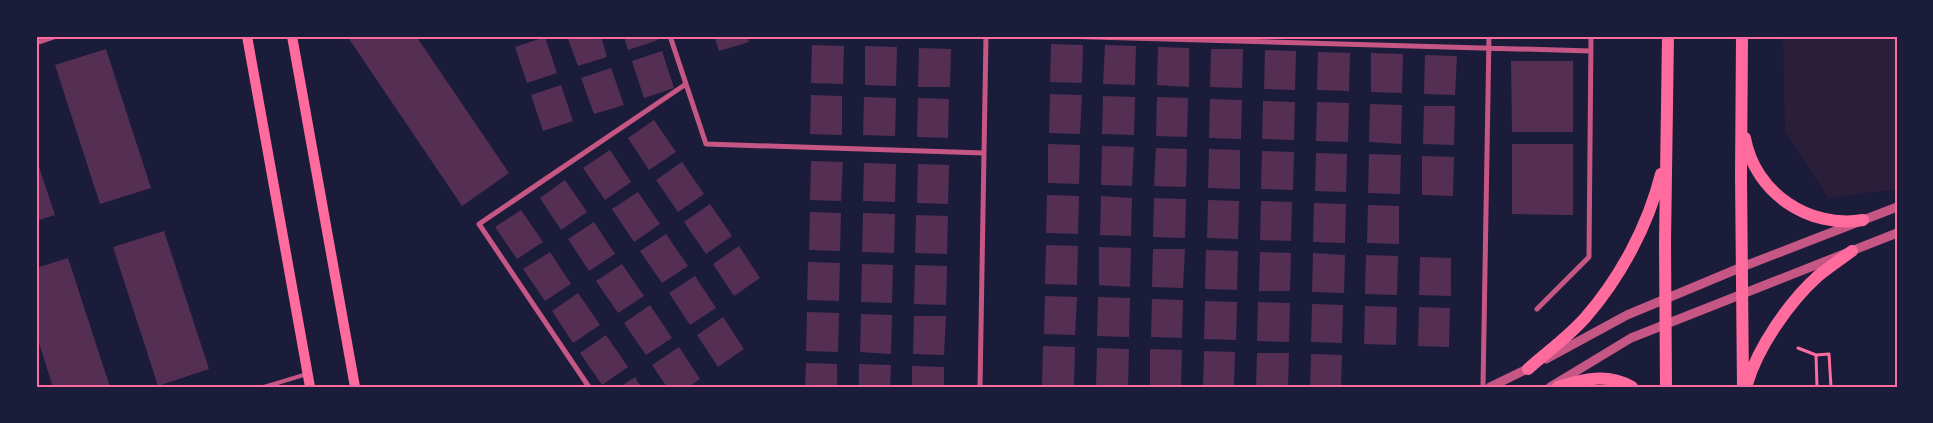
<svg xmlns="http://www.w3.org/2000/svg" width="1933" height="423" viewBox="0 0 1933 423" font-family="'Asap Condensed',sans-serif">
<style>
.green{fill:#2a1e3b}
.building{fill:#542f53}
.lines{fill:none;stroke-linecap:round;stroke-linejoin:round}
.path{stroke:#ff6b9d;stroke-width:3}
.service{stroke:#c65784;stroke-width:4}
.minor{stroke:#c65784;stroke-width:5}
.tertiary{stroke:#c65784;stroke-width:9}
.secondary{stroke:#ff6b9d;stroke-width:10}
.primary{stroke:#ff6b9d;stroke-width:12}
.neatline{fill:none;stroke:#ff6b9d;stroke-width:2}
</style>
<rect width="100%" height="100%" fill="#1b1b3a"/>
<path class="green" d="M1783,36H1897V189L1828,198L1785,131Z"/>
<path class="building" d="M347,36H416L509,173L462,206Z
M567,36H601L607,57L578,66Z
M624,36H657L658,40L628,50Z
M714,36H747L749,42L719,51Z
M545,37L557,73L527,83L515,47Z
M1051,44L1083,45L1082,83L1050,82Z
M812,45L844,46L843,84L811,83Z
M1105,45L1136,46L1135,85L1103,84Z
M865,46L897,47L896,86L865,85Z
M1158,47L1189,48V87L1157,85Z
M919,48L951,49L950,87H918Z
M106,49L151,188L100,204L55,65Z
M1211,49H1243L1242,88L1210,87Z
M1265,50L1296,51L1295,90L1264,89Z
M662,51L674,88L644,98L632,61Z
M1318,52L1350,53L1349,91L1317,90Z
M1371,53L1403,54L1402,93L1371,92Z
M1425,55L1457,56L1455,95L1424,94Z
M1511,61H1573V132H1512Z
M611,68L624,105L594,114L581,78Z
M561,85L573,121L543,131L531,95Z
M1050,94L1082,95L1080,134L1049,133Z
M811,95L842,96V135L810,134Z
M1103,96L1135,97L1134,135L1102,134Z
M864,97L896,98L895,136L863,135Z
M1157,97L1188,98L1187,137L1156,136Z
M918,98L949,99L948,138L917,137Z
M1210,99L1242,100L1241,139L1209,138Z
M1263,101L1295,102L1294,140L1262,139Z
M1317,102L1349,103L1348,142L1316,141Z
M1370,104L1402,105L1401,144L1369,142Z
M1424,106H1455L1454,145L1423,144Z
M654,120L676,152L649,170L628,138Z
M1048,144L1080,145L1079,184L1048,183Z
M1512,144H1573V215L1512,214Z
M1102,146L1134,147L1132,186L1101,185Z
M1156,148L1187,149L1186,187L1154,186Z
M1209,149L1240,150V189L1208,188Z
M610,150L631,182L605,200L583,168Z
M1262,151L1294,152L1293,190L1261,189Z
M1316,153L1347,154L1346,192L1315,191Z
M1369,154L1401,155L1400,194L1368,193Z
M1422,156L1454,157L1453,196L1422,195Z
M36,158L55,215L36,221Z
M811,161L843,162L841,201L810,200Z
M682,162L704,194L678,212L656,180Z
M864,163L896,164L895,202L863,201Z
M918,164L949,165L948,204L917,203Z
M565,180L587,212L561,230L540,198Z
M638,192L660,224L634,242L612,209Z
M1047,195L1079,196L1078,234L1046,233Z
M1101,196L1132,198L1131,236L1100,235Z
M1154,198L1186,199L1185,238L1153,237Z
M1208,200L1239,201L1238,239L1207,238Z
M1261,201L1292,202L1291,241L1260,240Z
M1314,203L1346,204L1345,243L1313,242Z
M710,204L732,236L706,254L684,222Z
M1368,205L1399,206V244L1367,243Z
M521,210L543,242L517,259L495,227Z
M810,212L841,213L840,251L809,250Z
M863,213L895,214L894,253L862,252Z
M916,215L948,216L947,254L915,253Z
M594,222L615,254L589,271L568,239Z
M164,231L209,369L158,386L113,247Z
M666,234L688,266L662,283L640,251Z
M1046,245L1078,246L1077,285L1045,284Z
M739,246L760,278L734,296L713,264Z
M1099,247L1131,248L1130,287L1099,285Z
M1153,249H1185L1183,288L1152,287Z
M1206,250L1238,251L1237,290L1205,289Z
M550,252L571,284L545,301L523,269Z
M1260,252L1291,253L1290,291H1259Z
M1313,253L1345,255L1344,293L1312,292Z
M1366,255L1398,256L1397,295L1365,294Z
M1420,257L1451,258V296L1419,295Z
M68,258L110,387H53L36,334V268Z
M808,262L840,263L839,301L807,300Z
M622,264L644,296L618,313L596,281Z
M862,264L893,265L892,303L861,302Z
M915,265L947,266L946,305L914,304Z
M695,276L716,308L690,325L669,293Z
M578,293L600,325L573,343L552,311Z
M1045,296L1077,297L1075,335L1044,334Z
M1098,297L1130,298L1129,337L1097,336Z
M1152,299L1183,300L1182,338L1151,337Z
M1205,301L1237,302L1236,340L1204,339Z
M1258,302L1290,303L1289,342L1257,341Z
M1312,304L1343,305L1342,343L1311,342Z
M650,305L672,338L646,355L624,323Z
M1365,306L1397,307L1396,345L1364,344Z
M1419,307L1450,308L1449,347L1418,346Z
M807,312L839,313L838,352L806,351Z
M861,314L892,315L891,354L860,352Z
M914,316H946L944,355L913,354Z
M723,317L744,349L718,367L697,335Z
M606,335L628,367L602,385L580,353Z
M1043,346L1075,347L1074,386L1042,385Z
M679,347L700,379L689,387H667L652,365Z
M1097,348L1129,349L1128,387L1096,386Z
M1150,349L1182,350L1181,387H1150Z
M1204,351L1235,352L1234,387H1203Z
M1257,353H1289L1288,387H1256Z
M1311,354L1342,355L1341,387H1310Z
M806,363L837,364V387H805Z
M859,364L891,365L890,387H859Z
M912,366L944,367V387H912Z
M635,377L641,387H620Z"/>
<g class="lines">
<path class="path" d="M1798,348L1816,355L1829,354L1831,387
M1816,355L1817,387"/>
<path class="service" d="M264,387L307,374"/>
<path class="minor" d="M670,36L706,144L984,153
M1058,36L1591,51
M36,43L57,36
M1537,309L1589,257L1591,36
M589,387L479,224L686,84
M980,387L986,36
M1483,387L1489,36"/>
<path class="tertiary" d="M1546,359L1627,315L1742,267L1897,207
M1490,387L1533,366
M1550,387L1631,338L1897,233"/>
<path class="secondary" d="M247,36L310,387
M292,36L355,387"/>
<path class="primary" d="M1742,36L1741,176L1743,387
M1745,138C1755,193 1809,229 1863,220
M1528,369C1547,352 1568,337 1585,318C1620,278 1648,226 1661,174
M1747,384C1758,347 1789,302 1818,276C1829,267 1841,259 1852,251
M1558,387C1584,379 1607,373 1632,387
M1666,387L1665,243L1668,36"/>
</g>
<rect width="1933" height="423" fill="none" stroke="#1b1b3a" stroke-width="75"/>
<rect x="38" y="38" width="1858" height="348" class="neatline"/>
</svg>
